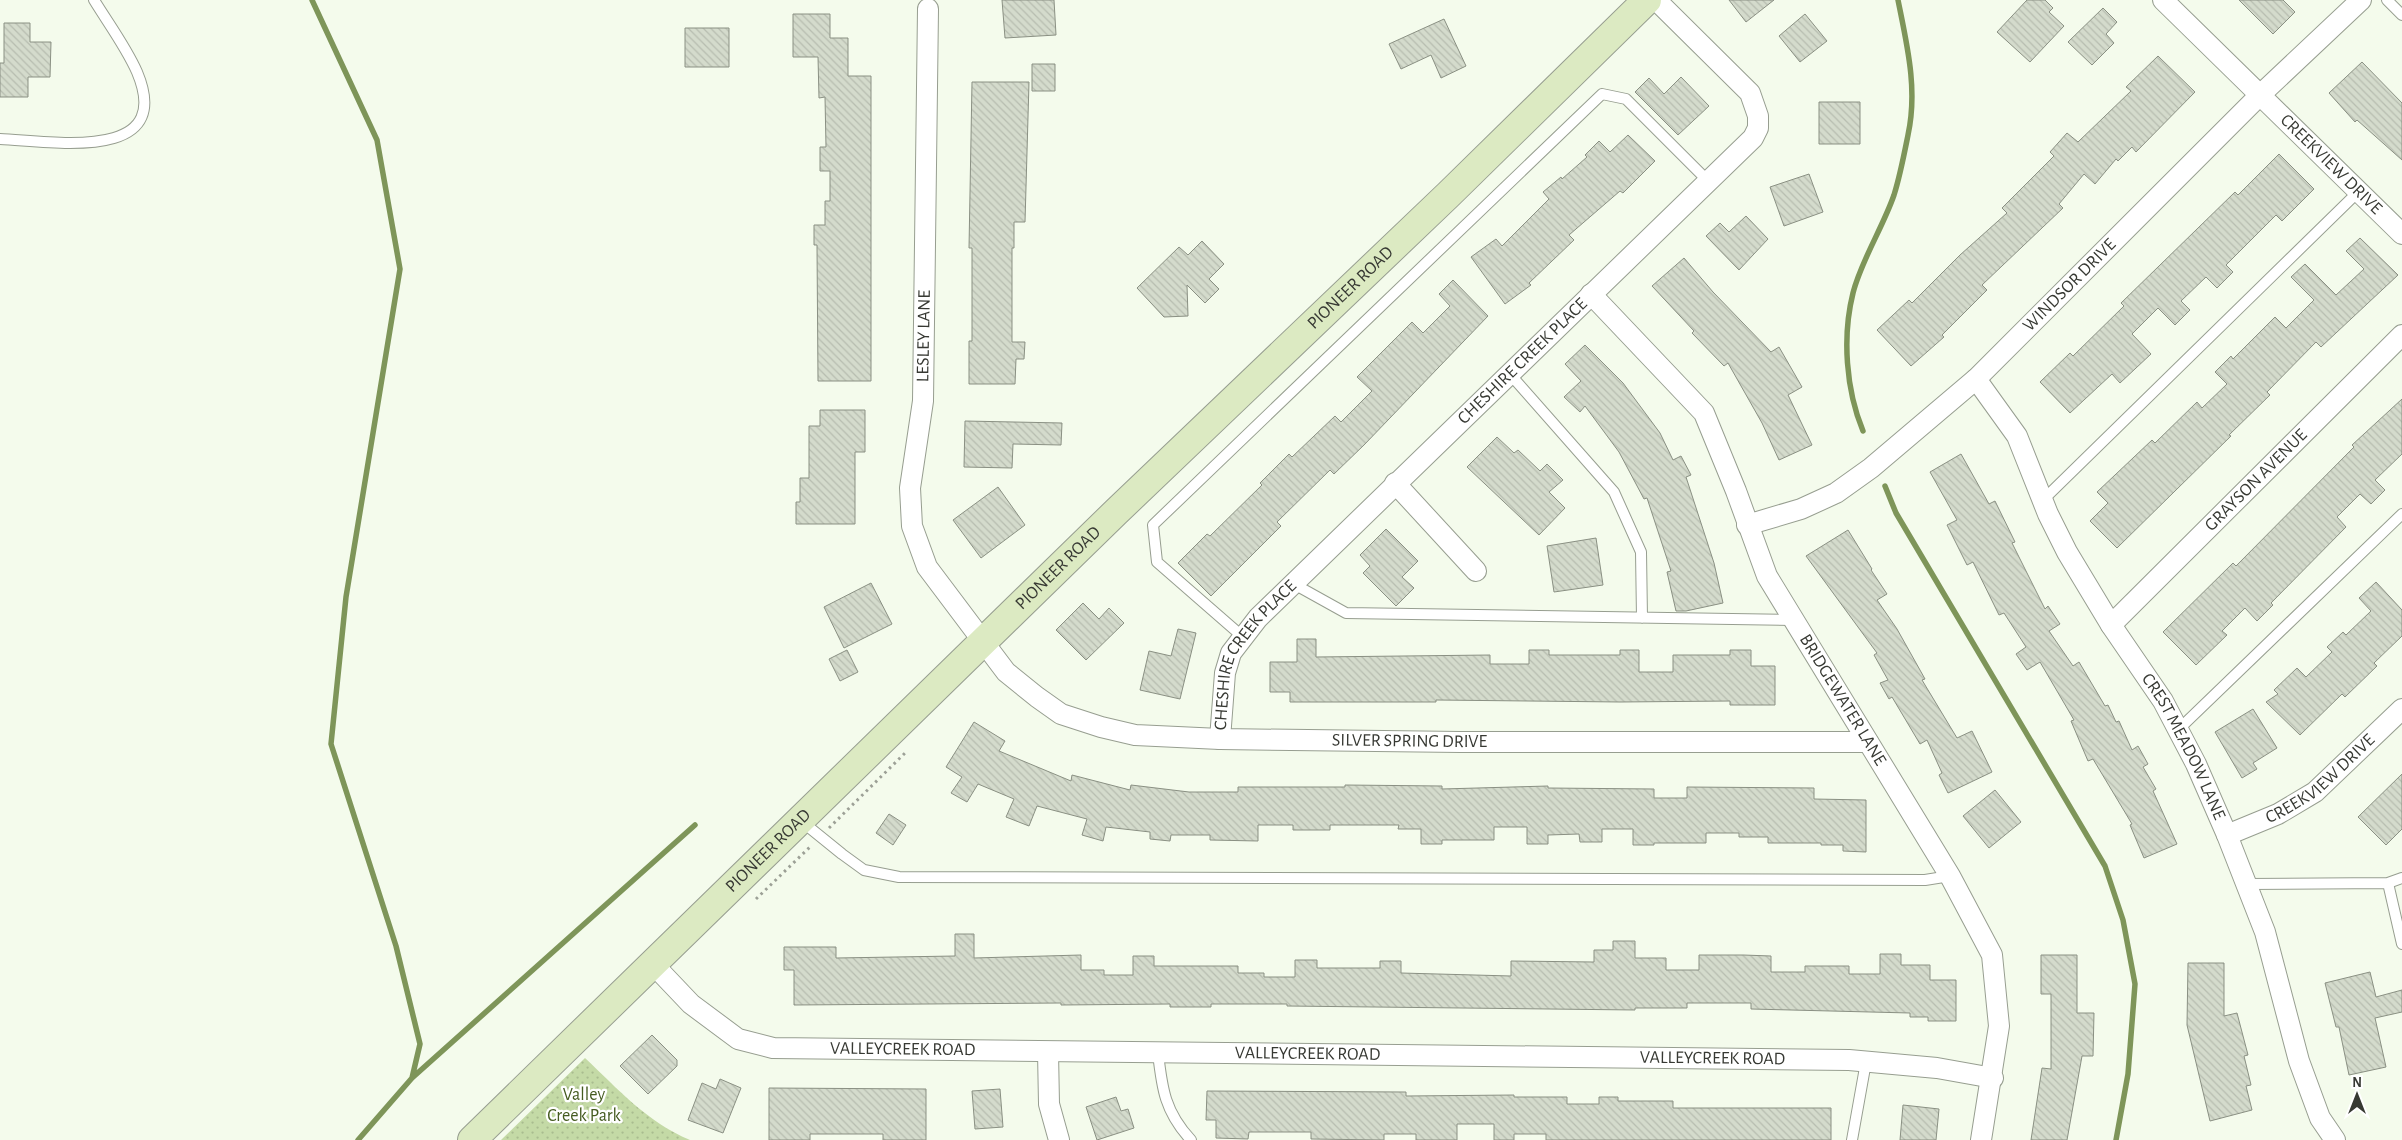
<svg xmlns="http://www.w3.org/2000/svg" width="2402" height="1140" viewBox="0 0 2402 1140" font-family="'Alegreya Sans',sans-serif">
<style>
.park{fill:url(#park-dots)}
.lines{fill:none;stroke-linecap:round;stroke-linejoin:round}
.stream{stroke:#7e9559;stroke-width:5.5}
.building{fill:url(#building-back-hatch);stroke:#8a9083}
.service-casing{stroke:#979e90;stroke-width:12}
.minor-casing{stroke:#979e90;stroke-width:22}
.secondary-casing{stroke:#979e90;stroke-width:30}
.path{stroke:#9ca096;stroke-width:3;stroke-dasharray:2.5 4;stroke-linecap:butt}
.service{stroke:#fff;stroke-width:10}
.minor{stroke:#fff;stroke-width:20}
.secondary{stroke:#dceac2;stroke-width:28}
.labels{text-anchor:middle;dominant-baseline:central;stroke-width:4.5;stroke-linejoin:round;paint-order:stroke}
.street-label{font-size:18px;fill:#373933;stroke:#fff}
.park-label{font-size:18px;fill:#455b20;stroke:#fff}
</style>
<defs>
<pattern id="park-dots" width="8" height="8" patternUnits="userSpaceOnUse" patternTransform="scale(1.25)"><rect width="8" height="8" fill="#c4daa6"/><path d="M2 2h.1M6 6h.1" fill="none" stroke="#a9bc8f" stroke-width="1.8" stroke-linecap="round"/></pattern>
<pattern id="building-back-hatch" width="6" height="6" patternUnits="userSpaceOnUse" patternTransform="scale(1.25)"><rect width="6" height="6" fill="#d4dbcc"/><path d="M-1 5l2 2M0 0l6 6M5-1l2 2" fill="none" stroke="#b7bdb0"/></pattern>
</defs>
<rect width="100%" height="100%" fill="#f4fbec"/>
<path class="park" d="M585,1058C618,1089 647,1122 690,1140H501Z"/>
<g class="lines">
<path class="stream" d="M312,0L377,140L400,269L346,597L331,744L396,946L420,1044L412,1078
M1863,431C1846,390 1842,337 1853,293C1861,261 1883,227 1894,195C1900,176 1904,155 1908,135C1918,89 1907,45 1898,0
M1885,486L1896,513L2105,866L2123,920L2135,984L2128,1074L2116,1140
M358,1140L412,1078L695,825"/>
</g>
<path class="building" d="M1002,0H1054L1056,35L1005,38Z
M1729,0H1774L1746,22Z
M2027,0H2045L2053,8L2049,12L2064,26L2030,62L1997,32Z
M2239,0H2283L2295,12L2273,34Z
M2103,8L2117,22L2106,34L2114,43L2092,65L2068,42Z
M793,14H830V38H848V76H871V381H818L817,245H814V225H825V201H830V171H820V147H826L825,97L819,98L818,57H793Z
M1805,14L1827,41L1800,62L1779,36Z
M1444,19L1466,66L1441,78L1431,55L1401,69L1389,44Z
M4,23H30V42H51L50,77H28V97H0V63H4Z
M685,28H729V67H685Z
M2158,56L2195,92L2136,152L2132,147L2118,161L2116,159L2095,184L2084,174L2059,204L2063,208L1982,285L1987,290L1942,335L1944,337L1911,366L1877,330L1909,300L1912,303L1960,255L2007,213L2002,208L2054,156L2050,152L2067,133L2078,142L2131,91L2126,87Z
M2362,62L2402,103V160L2357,120L2355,122L2329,93Z
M1032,64H1055V91H1032Z
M1681,77L1709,106L1678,135L1635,92L1649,78L1664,94Z
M972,82H1029L1025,222H1014V248H1012V342H1025L1024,359H1016L1015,384H969V341H972V248H969Z
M1819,102H1860V144H1819Z
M1628,135L1655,161L1623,193L1620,191L1569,235L1574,240L1529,283L1531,285L1505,304L1471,257L1496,239L1502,246L1549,199L1543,192L1561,177L1562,179L1587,157L1585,155L1599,141L1610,152Z
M2279,154L2314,189L2282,221L2276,215L2226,265L2233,272L2217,288L2206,277L2181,301L2190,310L2175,325L2158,308L2132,334L2151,354L2120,383L2112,374L2070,413L2040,382L2070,353L2073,356L2124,306L2121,303L2235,192L2238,195Z
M1809,174L1823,212L1784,226L1770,187Z
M1746,216L1768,239L1739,270L1706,236L1720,223L1729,232Z
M2360,238L2398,275L2321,347L2316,342L2267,392L2270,395L2229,435L2231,436L2117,548L2090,521L2108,503L2097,492L2152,440L2155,443L2197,402L2202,408L2227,384L2215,372L2231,356L2233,359L2275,317L2286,328L2314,300L2291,277L2305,264L2336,295L2364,269L2346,251Z
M1202,241L1224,264L1209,279L1219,289L1205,303L1187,285L1188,316L1164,317L1137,288L1179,247L1188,255Z
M1684,258L1713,292L1771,352L1779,347L1802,387L1788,395L1812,445L1779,460L1762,423L1728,363L1724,366L1692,333L1694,331L1652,286Z
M1453,280L1488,316L1364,445L1334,474L1330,470L1277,522L1281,526L1211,596L1178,563L1207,534L1210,536L1262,485L1260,483L1289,454L1292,457L1335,416L1341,422L1372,391L1357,377L1412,322L1423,333L1450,306L1439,294Z
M1585,345L1623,383L1660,433L1673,460L1681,456L1691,475L1686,477L1714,563L1723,603L1686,611H1676L1667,572L1671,571L1647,498L1644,499L1619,452L1585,406L1580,412L1564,397L1581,381L1565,364Z
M2402,399V454L2375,480L2385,490L2371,504L2360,494L2337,517L2346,527L2271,603L2273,605L2257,621L2245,608L2222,631L2227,635L2196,665L2163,632L2233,563L2236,566L2354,447L2352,445Z
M820,410H865V452H855V524H796V502H800V478H809V426H820Z
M965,421L1062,423L1061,445L1013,444L1012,468L964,467Z
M1497,437L1514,453L1518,450L1540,471L1547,464L1563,480L1549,492L1565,508L1539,535L1467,467Z
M1961,454L1989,504L1995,501L2015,542L2012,543L2045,609L2048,606L2060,624L2049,631L2073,666L2079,662L2105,706L2108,705L2116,722L2119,721L2132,750L2138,746L2148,764L2143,767L2156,789L2153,791L2177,844L2144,858L2130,825L2132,824L2093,759L2088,761L2071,721L2074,720L2040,662L2027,670L2016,654L2026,647L2004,613L1999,615L1973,562L1967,565L1947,525L1957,520L1930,472Z
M998,487L1025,525L981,558L953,520Z
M1386,529L1418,561L1402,577L1414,588L1396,606L1363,573L1370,566L1360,555Z
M1848,530L1872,569L1871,570L1887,594L1877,600L1897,629L1925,679L1922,680L1957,738L1972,731L1992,772L1948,793L1939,775L1942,773L1927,740L1920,744L1892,697L1889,699L1880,683L1888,680L1874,655L1877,653L1806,556Z
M1596,538L1603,585L1554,592L1547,546Z
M2376,582L2402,610V636L2374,663L2377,666L2345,697L2342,694L2300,735L2266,702L2278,694L2274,690L2297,668L2306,677L2332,652L2327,647L2343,632L2346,635L2371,611L2359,598Z
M871,583L892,624L844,648L824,607Z
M1083,603L1099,619L1109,608L1124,623L1086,660L1056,630Z
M1178,629L1196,633L1180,699L1140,690L1149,651L1171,656Z
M1297,639H1316V657L1490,655V664H1529V650H1549V655H1620V650H1639V672H1673V655H1730V650H1751V666H1775V705H1730V701L1620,702L1436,700V702H1290V692H1270V662H1297Z
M847,650L858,672L840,681L829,659Z
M2253,709L2277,748L2253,763L2257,769L2242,778L2215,732Z
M974,722L1005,741L999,751L1071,781L1072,775L1130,790L1131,785L1189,792H1238V787H1345V785L1442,786V789L1548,786V788L1654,789V798H1687V787L1814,788V799L1866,800V852L1843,851V845H1821V843H1768V837H1739V833H1706V843H1654V845H1633V829H1602V842H1580L1579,834L1548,835V844H1527V827H1494V840H1442V844H1421V829H1398L1399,825H1330V830H1293V825H1258V841L1210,840V835H1171L1170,841L1150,839V832L1106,827L1103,841L1082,835L1087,819L1037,806L1029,826L1006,817L1014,799L978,784L967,802L951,793L962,777L946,767Z
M2402,774V829L2386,845L2358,817Z
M1995,790L2021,822L1989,848L1963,816Z
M889,814L906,825L893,845L876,833Z
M955,934H974V958L1081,955V970H1104V975H1133V956H1154V966H1238V973H1264V977H1295V960H1317V968H1380V961H1401V973L1511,976V961L1594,962V950H1613V941H1635V958H1666V970H1699V955H1743L1771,956V972H1805V966H1849V974H1880V954H1901V965H1930V980H1956V1021H1928V1017H1910V1013L1751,1009V1003H1687V1008H1635V1010L1287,1006V1004H1211V1007H1170V1004L1061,1005V1003L794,1005V970H784V947H836V958L955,956Z
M2041,955H2077V1013H2094L2093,1056H2082L2067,1140H2031L2042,1068L2051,1069V994H2041Z
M2188,963H2224V1016L2237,1013L2248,1055L2244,1056L2251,1085L2246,1086L2252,1110L2210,1121L2187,1025Z
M2370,972L2376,997L2402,990V1012L2375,1018L2386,1067L2349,1075L2339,1027H2336L2325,983Z
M652,1035L677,1060V1066L648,1094L620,1066Z
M720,1079L741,1088L723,1133L688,1120L702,1083L716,1089Z
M769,1088L926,1089V1140H883V1134H810V1140H769Z
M1000,1089L1003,1127L975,1129L972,1091Z
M1207,1091L1406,1092V1096L1514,1095V1097H1567V1104H1599V1097H1618V1101H1673V1108H1831V1140H1546V1134H1514V1140H1494V1124H1457V1140H1416V1134H1384V1140L1311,1139V1132H1249L1248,1139L1216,1138V1120H1206Z
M1116,1097L1121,1111L1128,1109L1134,1128L1097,1140L1086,1107Z
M1903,1105L1939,1109L1936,1140H1900Z"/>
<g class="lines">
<defs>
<path id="service" d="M2387,0L2402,15
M0,139C50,141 176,164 137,72C126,47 108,23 94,0
M1509,373L1614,492L1641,552L1642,618
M2043,500L2358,192
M1292,583L1346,613L1794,620
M1243,637L1157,562L1153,525L1602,94L1626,99L1709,182
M2179,729L2402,514
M800,820L842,854L864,870L899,877L1925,880L1950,876
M2388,883L2402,944
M2247,884L2388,883L2402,878
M1158,1053C1162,1089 1165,1112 1191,1140
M1852,1140L1866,1062"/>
<g id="minor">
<path id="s1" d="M2163,0L2402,234"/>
<path id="s2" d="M928,9L923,401L910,488L912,526L927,567L1006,672L1037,697L1061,714L1101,727L1135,735L1220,739L1460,742H1868"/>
<path id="s3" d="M1591,294L1704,413L1736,491L1767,576L1950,876L1992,955L1999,1026L1981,1140"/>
<path id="s4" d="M1976,379L2017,436L2048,514L2067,552L2111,625L2163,701L2196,764L2227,835L2265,932L2299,1061L2320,1118L2335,1140"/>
<path d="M1395,483L1476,571"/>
<path id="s5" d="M1747,525L1801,509L1836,493L1871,468L1976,379L2259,96L2361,0"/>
<path id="s6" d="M2111,625L2402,335"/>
<path id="s7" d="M1220,739L1225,673L1231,653L1258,618L1753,138L1758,128V116L1750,93L1656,0"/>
<path id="s8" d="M2227,835L2278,814L2315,792L2402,709"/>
<path id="s9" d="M652,963L691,1004L738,1039L773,1048L1849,1060L1937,1068L1993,1078"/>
<path d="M1048,1052L1049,1104L1059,1140"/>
</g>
<g id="secondary">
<path id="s10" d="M472,1140L1116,512L1448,195L1647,0"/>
</g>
</defs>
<use href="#service" class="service-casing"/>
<use href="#minor" class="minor-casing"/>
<use href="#secondary" class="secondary-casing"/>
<path class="path" d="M829,828L905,753
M756,899L811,846"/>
<use href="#service" class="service"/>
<use href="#minor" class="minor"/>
<use href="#secondary" class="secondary"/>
</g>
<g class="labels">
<g class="street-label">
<text stroke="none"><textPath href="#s1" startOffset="235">CREEKVIEW DRIVE</textPath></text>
<text stroke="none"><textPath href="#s5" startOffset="408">WINDSOR DRIVE</textPath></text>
<text stroke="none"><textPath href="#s10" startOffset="1224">PIONEER ROAD</textPath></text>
<text transform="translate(924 336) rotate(-89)">LESLEY LANE</text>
<text stroke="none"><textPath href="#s7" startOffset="500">CHESHIRE CREEK PLACE</textPath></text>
<text stroke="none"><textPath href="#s6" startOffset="205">GRAYSON AVENUE</textPath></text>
<text stroke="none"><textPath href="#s10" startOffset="819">PIONEER ROAD</textPath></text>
<text stroke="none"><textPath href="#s7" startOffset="95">CHESHIRE CREEK PLACE</textPath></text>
<text stroke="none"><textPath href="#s3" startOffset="484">BRIDGEWATER LANE</textPath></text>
<text stroke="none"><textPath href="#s2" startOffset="1114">SILVER SPRING DRIVE</textPath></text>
<text stroke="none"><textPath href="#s4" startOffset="424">CREST MEADOW LANE</textPath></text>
<text stroke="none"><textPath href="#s8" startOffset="110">CREEKVIEW DRIVE</textPath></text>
<text stroke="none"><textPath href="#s10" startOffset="414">PIONEER ROAD</textPath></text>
<text stroke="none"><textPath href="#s9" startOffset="281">VALLEYCREEK ROAD</textPath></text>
<text stroke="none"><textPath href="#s9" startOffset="686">VALLEYCREEK ROAD</textPath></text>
<text stroke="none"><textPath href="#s9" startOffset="1091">VALLEYCREEK ROAD</textPath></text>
</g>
<g class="park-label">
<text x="584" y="1095">Valley<tspan x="584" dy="21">Creek Park</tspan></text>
</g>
</g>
<g transform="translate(2357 1095)" stroke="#ffffff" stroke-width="4" paint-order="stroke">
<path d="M0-4L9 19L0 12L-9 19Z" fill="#373933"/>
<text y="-8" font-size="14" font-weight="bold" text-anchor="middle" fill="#373933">N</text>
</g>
</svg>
